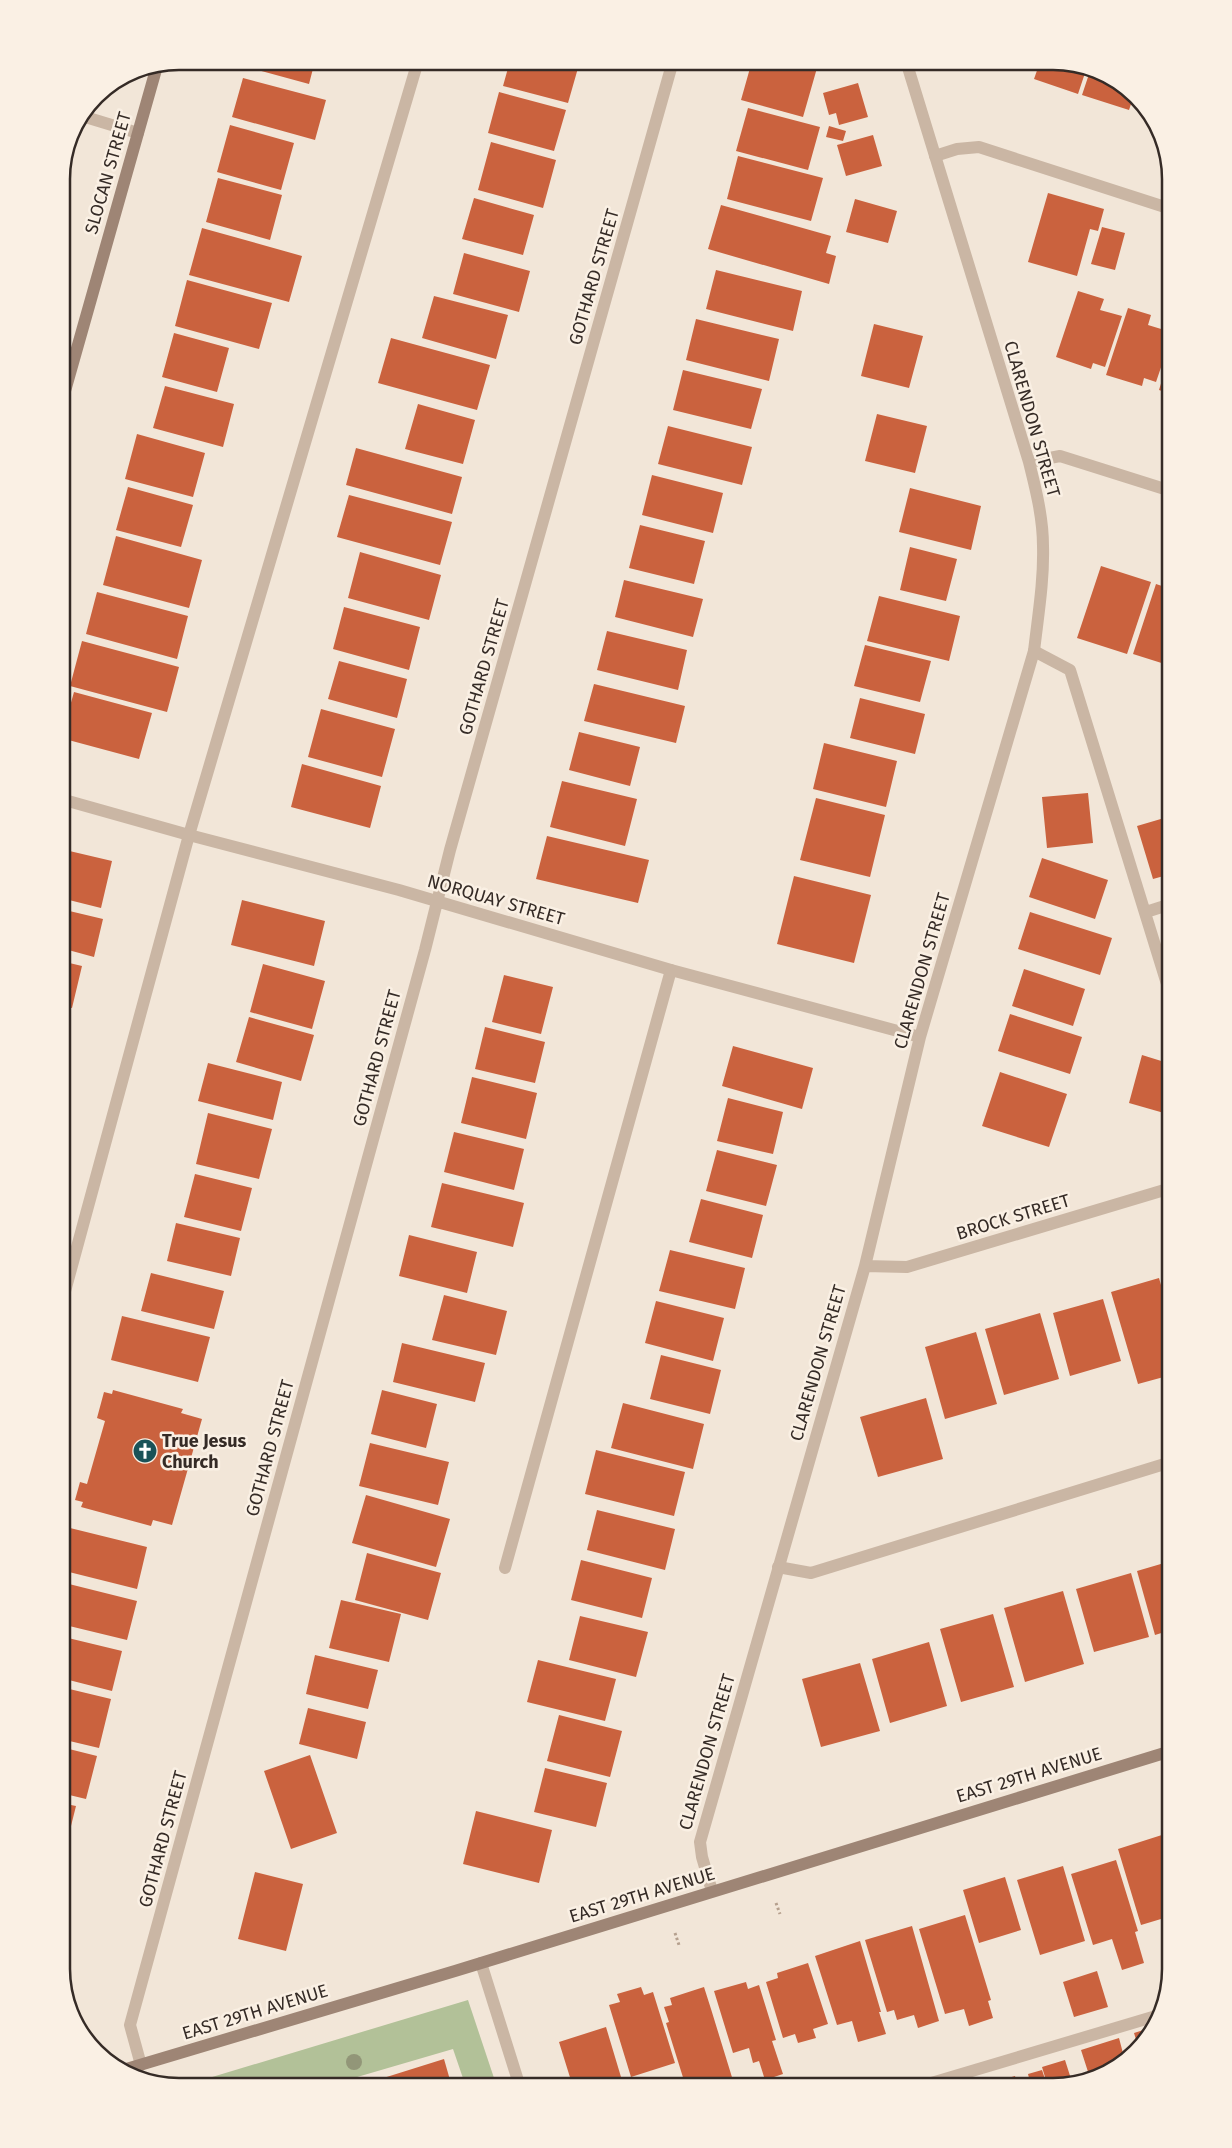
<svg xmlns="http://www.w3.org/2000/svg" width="1232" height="2148" viewBox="0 0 1232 2148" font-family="'Fira Sans',sans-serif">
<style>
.green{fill:#b2c198}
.building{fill:#ca623e}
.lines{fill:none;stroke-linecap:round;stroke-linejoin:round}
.path{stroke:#b6a08e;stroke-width:3;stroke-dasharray:2.5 2.5;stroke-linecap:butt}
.lane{stroke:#cab6a4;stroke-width:12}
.street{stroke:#cab6a4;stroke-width:12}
.secondary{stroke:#9e8575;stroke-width:12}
.tree{fill:#929678}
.labels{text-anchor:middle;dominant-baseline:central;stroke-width:5;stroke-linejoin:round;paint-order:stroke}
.street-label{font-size:18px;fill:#352b26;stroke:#faf0e4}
.poi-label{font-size:18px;font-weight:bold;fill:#352b26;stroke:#faf0e4;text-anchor:start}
.rim{fill:none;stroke:#352b26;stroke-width:2.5}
</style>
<rect width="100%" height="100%" fill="#f2e6d8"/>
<path class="green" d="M468,2000L497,2087H466L453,2049L323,2087H179Z"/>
<path class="building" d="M249,61H315L309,84L247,67Z
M510,61H580L568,103L503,86Z
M752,61H794L817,68L803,117L741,100Z
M1040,62H1061L1086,70L1078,94L1034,79Z
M1090,71L1119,81L1133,98L1129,110L1082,95Z
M243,78L326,100L315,140L232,117Z
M858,83L868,117L839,125L836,113L829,115L823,93Z
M499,92L566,110L554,151L488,133Z
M748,108L820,127L808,170L736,151Z
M230,125L294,143L281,190L217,172Z
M829,126L846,131L843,141L826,137Z
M873,135L882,166L846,176L837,145Z
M491,142L556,160L543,208L478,190Z
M738,156L823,178L811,221L727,199Z
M218,178L282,195L270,240L206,222Z
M1048,193L1104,209L1098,231L1090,229L1077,276L1028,262Z
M474,198L534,215L523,255L462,239Z
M855,199L897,211L888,243L846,232Z
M721,205L831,236L826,253L836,256L829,284L708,249Z
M1102,227L1125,233L1115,270L1091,264Z
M202,228L302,256L289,302L189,275Z
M464,253L530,271L519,312L453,294Z
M716,270L802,291L793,331L706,309Z
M187,280L272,303L259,349L175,326Z
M1078,291L1104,299L1100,310L1122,316L1105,367L1093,363L1091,369L1056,357Z
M434,296L508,315L496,359L422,338Z
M1128,308L1151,315L1148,325L1171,332V338L1156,382L1144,378L1142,386L1106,375Z
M696,319L779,339L769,381L686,360Z
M874,324L923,336L909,388L861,376Z
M174,333L229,348L217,392L162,377Z
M391,338L490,365L477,410L378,383Z
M1170,354H1171V394L1159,390Z
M683,370L762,389L751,429L673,410Z
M165,386L234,404L223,447L153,428Z
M418,404L475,420L463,464L405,449Z
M877,414L927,426L915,473L865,461Z
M668,426L752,447L742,485L658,464Z
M137,434L205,453L193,497L125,479Z
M356,448L462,477L452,514L346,485Z
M652,475L723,493L713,533L642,515Z
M128,487L193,505L181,547L116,530Z
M910,488L981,506L971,550L899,532Z
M349,495L452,522L440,565L337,537Z
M640,525L705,541L694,584L629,568Z
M116,536L202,560L189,608L103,585Z
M910,547L957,559L946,601L900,590Z
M360,552L441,575L429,620L348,598Z
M1101,566L1151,582L1127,654L1077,638Z
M624,580L703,599L693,637L615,617Z
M1156,584L1171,589V666L1133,654Z
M97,592L188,616L177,659L86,634Z
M879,596L960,616L949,661L867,641Z
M344,607L420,627L409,670L333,649Z
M607,631L687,650L678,690L597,670Z
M82,641L179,667L167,712L70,686Z
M865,645L931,661L920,702L854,686Z
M339,661L407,679L397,718L328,699Z
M594,684L685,706L676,743L584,721Z
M74,692L152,713L139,759L61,738Z
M860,698L925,714L915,754L850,738Z
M321,709L395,729L382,777L308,757Z
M579,732L640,747L630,786L569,770Z
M824,743L897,761L886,807L813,789Z
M302,764L381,786L370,828L291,807Z
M562,781L637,799L625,846L550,827Z
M1088,793L1093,843L1047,848L1042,797Z
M816,798L885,815L870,877L800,860Z
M1171,816V874L1153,879L1137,826Z
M547,836L649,860L638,903L536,879Z
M61,849L112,861L101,908L61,898Z
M1042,858L1108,880L1095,919L1029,897Z
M794,876L871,895L854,963L777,944Z
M242,900L325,921L314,966L231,945Z
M61,909L103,919L94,957L61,948Z
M1030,912L1112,938L1100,975L1018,949Z
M61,961L82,966L72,1008L61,1006Z
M263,964L325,981L312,1029L250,1012Z
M1024,969L1085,989L1073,1026L1012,1006Z
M504,975L553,987L541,1034L492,1022Z
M1010,1014L1082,1037L1070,1074L998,1051Z
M249,1017L314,1035L301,1081L236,1062Z
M485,1027L545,1042L535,1083L475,1069Z
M733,1046L813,1068L802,1109L722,1086Z
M1142,1055L1171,1064V1115L1129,1103Z
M208,1063L282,1082L273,1120L198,1101Z
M1000,1072L1067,1094L1049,1147L982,1126Z
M472,1077L537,1093L526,1139L461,1123Z
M728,1098L783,1112L773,1154L717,1141Z
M208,1113L272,1129L259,1179L196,1164Z
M454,1132L524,1149L514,1190L444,1172Z
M717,1150L777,1165L766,1206L706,1191Z
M195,1174L252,1188L241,1231L184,1217Z
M442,1183L524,1203L513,1247L431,1227Z
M701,1199L763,1215L752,1258L689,1242Z
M176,1223L240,1238L231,1276L167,1261Z
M409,1235L477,1252L467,1293L399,1276Z
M670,1250L745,1268L735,1309L659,1291Z
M151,1273L224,1291L214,1329L141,1311Z
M1159,1278L1171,1320V1375L1138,1384L1111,1292Z
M444,1295L507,1311L496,1355L432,1340Z
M1103,1299L1121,1361L1070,1376L1053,1313Z
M656,1301L724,1318L713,1361L645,1343Z
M1040,1313L1059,1379L1004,1395L985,1329Z
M122,1316L210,1337L198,1382L111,1360Z
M976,1332L997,1404L945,1419L925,1347Z
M402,1343L485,1363L475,1402L393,1382Z
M661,1355L721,1370L710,1414L650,1399Z
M113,1390L183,1409L181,1413L202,1419L172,1525L153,1520L151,1526L81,1507L83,1502L75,1500L80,1482L87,1484L105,1421L97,1418L104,1392L112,1394Z
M382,1390L437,1404L426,1448L371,1434Z
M926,1398L943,1459L878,1477L860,1417Z
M623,1403L704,1424L693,1469L611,1448Z
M370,1443L449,1462L438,1505L359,1486Z
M596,1450L685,1472L674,1516L585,1494Z
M366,1495L450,1519L436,1567L352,1543Z
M597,1510L675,1529L665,1570L587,1550Z
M66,1527L147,1547L137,1589L61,1570V1544Z
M367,1553L441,1573L428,1620L355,1600Z
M581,1560L652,1578L642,1618L571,1600Z
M1171,1561V1630L1155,1635L1137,1571Z
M1131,1573L1149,1637L1094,1652L1076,1589Z
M61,1582L137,1601L127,1640L61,1624Z
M1063,1591L1084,1664L1025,1682L1004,1608Z
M341,1600L401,1614L389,1662L329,1648Z
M993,1614L1014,1687L961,1702L940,1629Z
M580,1616L648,1632L636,1677L569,1660Z
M64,1637L122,1651L112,1691L61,1678V1647Z
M929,1642L947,1706L890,1723L872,1659Z
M315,1655L378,1670L368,1709L306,1694Z
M538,1660L616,1679L605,1721L527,1702Z
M860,1663L880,1731L821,1747L802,1679Z
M61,1687L111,1699L99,1748L61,1739Z
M308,1708L366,1722L357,1759L299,1744Z
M559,1715L622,1731L610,1777L547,1761Z
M61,1747L97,1756L86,1799L61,1793Z
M310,1755L337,1833L291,1849L264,1771Z
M545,1768L607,1783L596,1827L534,1812Z
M61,1803L76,1806L65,1850L61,1849Z
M476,1811L552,1830L539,1883L463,1864Z
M1165,1834L1171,1854V1916L1141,1925L1118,1849Z
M1116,1860L1138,1931L1135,1932L1144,1963L1122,1970L1112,1939L1093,1945L1071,1874Z
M1063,1866L1085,1941L1040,1955L1017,1880Z
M255,1872L303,1884L286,1951L238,1939Z
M1005,1877L1021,1930L979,1943L963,1890Z
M965,1915L991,2000L988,2001L993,2018L969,2026L964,2009L945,2014L919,1929Z
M912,1926L939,2021L918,2028L914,2015L897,2020L894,2010L887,2012L865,1940Z
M860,1941L881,2012H879L886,2034L858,2042L852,2021L837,2025L815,1956Z
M808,1963L828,2024L813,2029L816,2038L798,2043L795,2034L783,2038L766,1982L778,1978L777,1973Z
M1097,1971L1108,2007L1074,2017L1063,1982Z
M746,1982L748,1989L759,1985L776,2040L772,2041L783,2074L765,2080L759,2061L753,2063L749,2048L733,2053L714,1991Z
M641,1987L644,1995L653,1992L675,2063L631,2077L609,2005L620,2002L617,1994Z
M704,1987L711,2009L735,2087H686L666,2023L669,2022L664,2007L672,2005L670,1998Z
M606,2027L624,2087H573L559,2042Z
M1153,2027L1151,2034L1138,2046L1134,2033Z
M1119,2038L1124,2057L1105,2075L1090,2078L1081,2050Z
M444,2059L452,2087H379L377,2080Z
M1065,2060L1072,2082L1048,2087L1042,2067Z
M1042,2070L1046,2082L1031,2086L1028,2074Z
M1015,2076L1018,2087H981V2086Z"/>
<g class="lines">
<path class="path" d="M776,1903L780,1914
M675,1933L679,1945"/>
<path class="lane" d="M935,156L957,149L979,147L1171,209
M1034,651L1070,670L1171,997
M1146,912L1171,904
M61,1306L189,835L418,61
M778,1567L811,1573L1171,1462
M505,1568L671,970
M918,2087L1156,2016"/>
<path class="street" d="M82,116L138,133
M1029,462L1060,456L1171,491
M61,799L189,835L399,890L671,970L920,1037
M865,1266L907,1267L1171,1188
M712,1891L702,1857L700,1842L865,1266L920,1037L1034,651C1038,616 1044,581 1043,546C1043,518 1036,490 1029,462L906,61
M481,1963L520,2087
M141,2065L130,2025L425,950L450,850L673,61"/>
<path class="secondary" d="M61,405L157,66
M123,2070L455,1971L1171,1751"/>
</g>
<circle class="tree" cx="354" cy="2062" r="8"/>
<defs>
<symbol id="church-disc" viewBox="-11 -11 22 22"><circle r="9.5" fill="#1a5258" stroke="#faf0e4"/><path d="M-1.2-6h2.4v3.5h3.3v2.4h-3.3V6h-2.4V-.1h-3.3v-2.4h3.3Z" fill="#fff"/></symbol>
</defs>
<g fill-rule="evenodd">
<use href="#church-disc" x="131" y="1437" width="28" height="28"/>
</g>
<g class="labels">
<g class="street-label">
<text transform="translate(108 173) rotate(-74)">SLOCAN STREET</text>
<text transform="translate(594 277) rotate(-74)">GOTHARD STREET</text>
<text transform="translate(1032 419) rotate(74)">CLARENDON STREET</text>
<text transform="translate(484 667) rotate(-74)">GOTHARD STREET</text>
<text transform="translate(496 900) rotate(16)">NORQUAY STREET</text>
<text transform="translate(922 971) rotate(-74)">CLARENDON STREET</text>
<text transform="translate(377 1058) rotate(-75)">GOTHARD STREET</text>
<text transform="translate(1013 1217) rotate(-17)">BROCK STREET</text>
<text transform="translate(818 1363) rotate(-74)">CLARENDON STREET</text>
<text transform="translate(270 1448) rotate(-75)">GOTHARD STREET</text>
<text transform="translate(707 1752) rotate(-74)">CLARENDON STREET</text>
<text transform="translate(1029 1775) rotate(-17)">EAST 29TH AVENUE</text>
<text transform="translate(163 1839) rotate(-75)">GOTHARD STREET</text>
<text transform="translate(642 1895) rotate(-17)">EAST 29TH AVENUE</text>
<text transform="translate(255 2012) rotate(-17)">EAST 29TH AVENUE</text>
</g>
<g class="poi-label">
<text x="162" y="1441">True Jesus<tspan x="162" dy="21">Church</tspan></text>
</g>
</g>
<path d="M0 0H1232V2148H0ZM179 70H1053A109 109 0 0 1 1162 179V1969A109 109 0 0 1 1053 2078H179A109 109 0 0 1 70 1969V179A109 109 0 0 1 179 70Z" fill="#faf0e4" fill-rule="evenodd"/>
<path class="rim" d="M179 70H1053A109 109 0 0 1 1162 179V1969A109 109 0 0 1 1053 2078H179A109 109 0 0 1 70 1969V179A109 109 0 0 1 179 70Z"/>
</svg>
